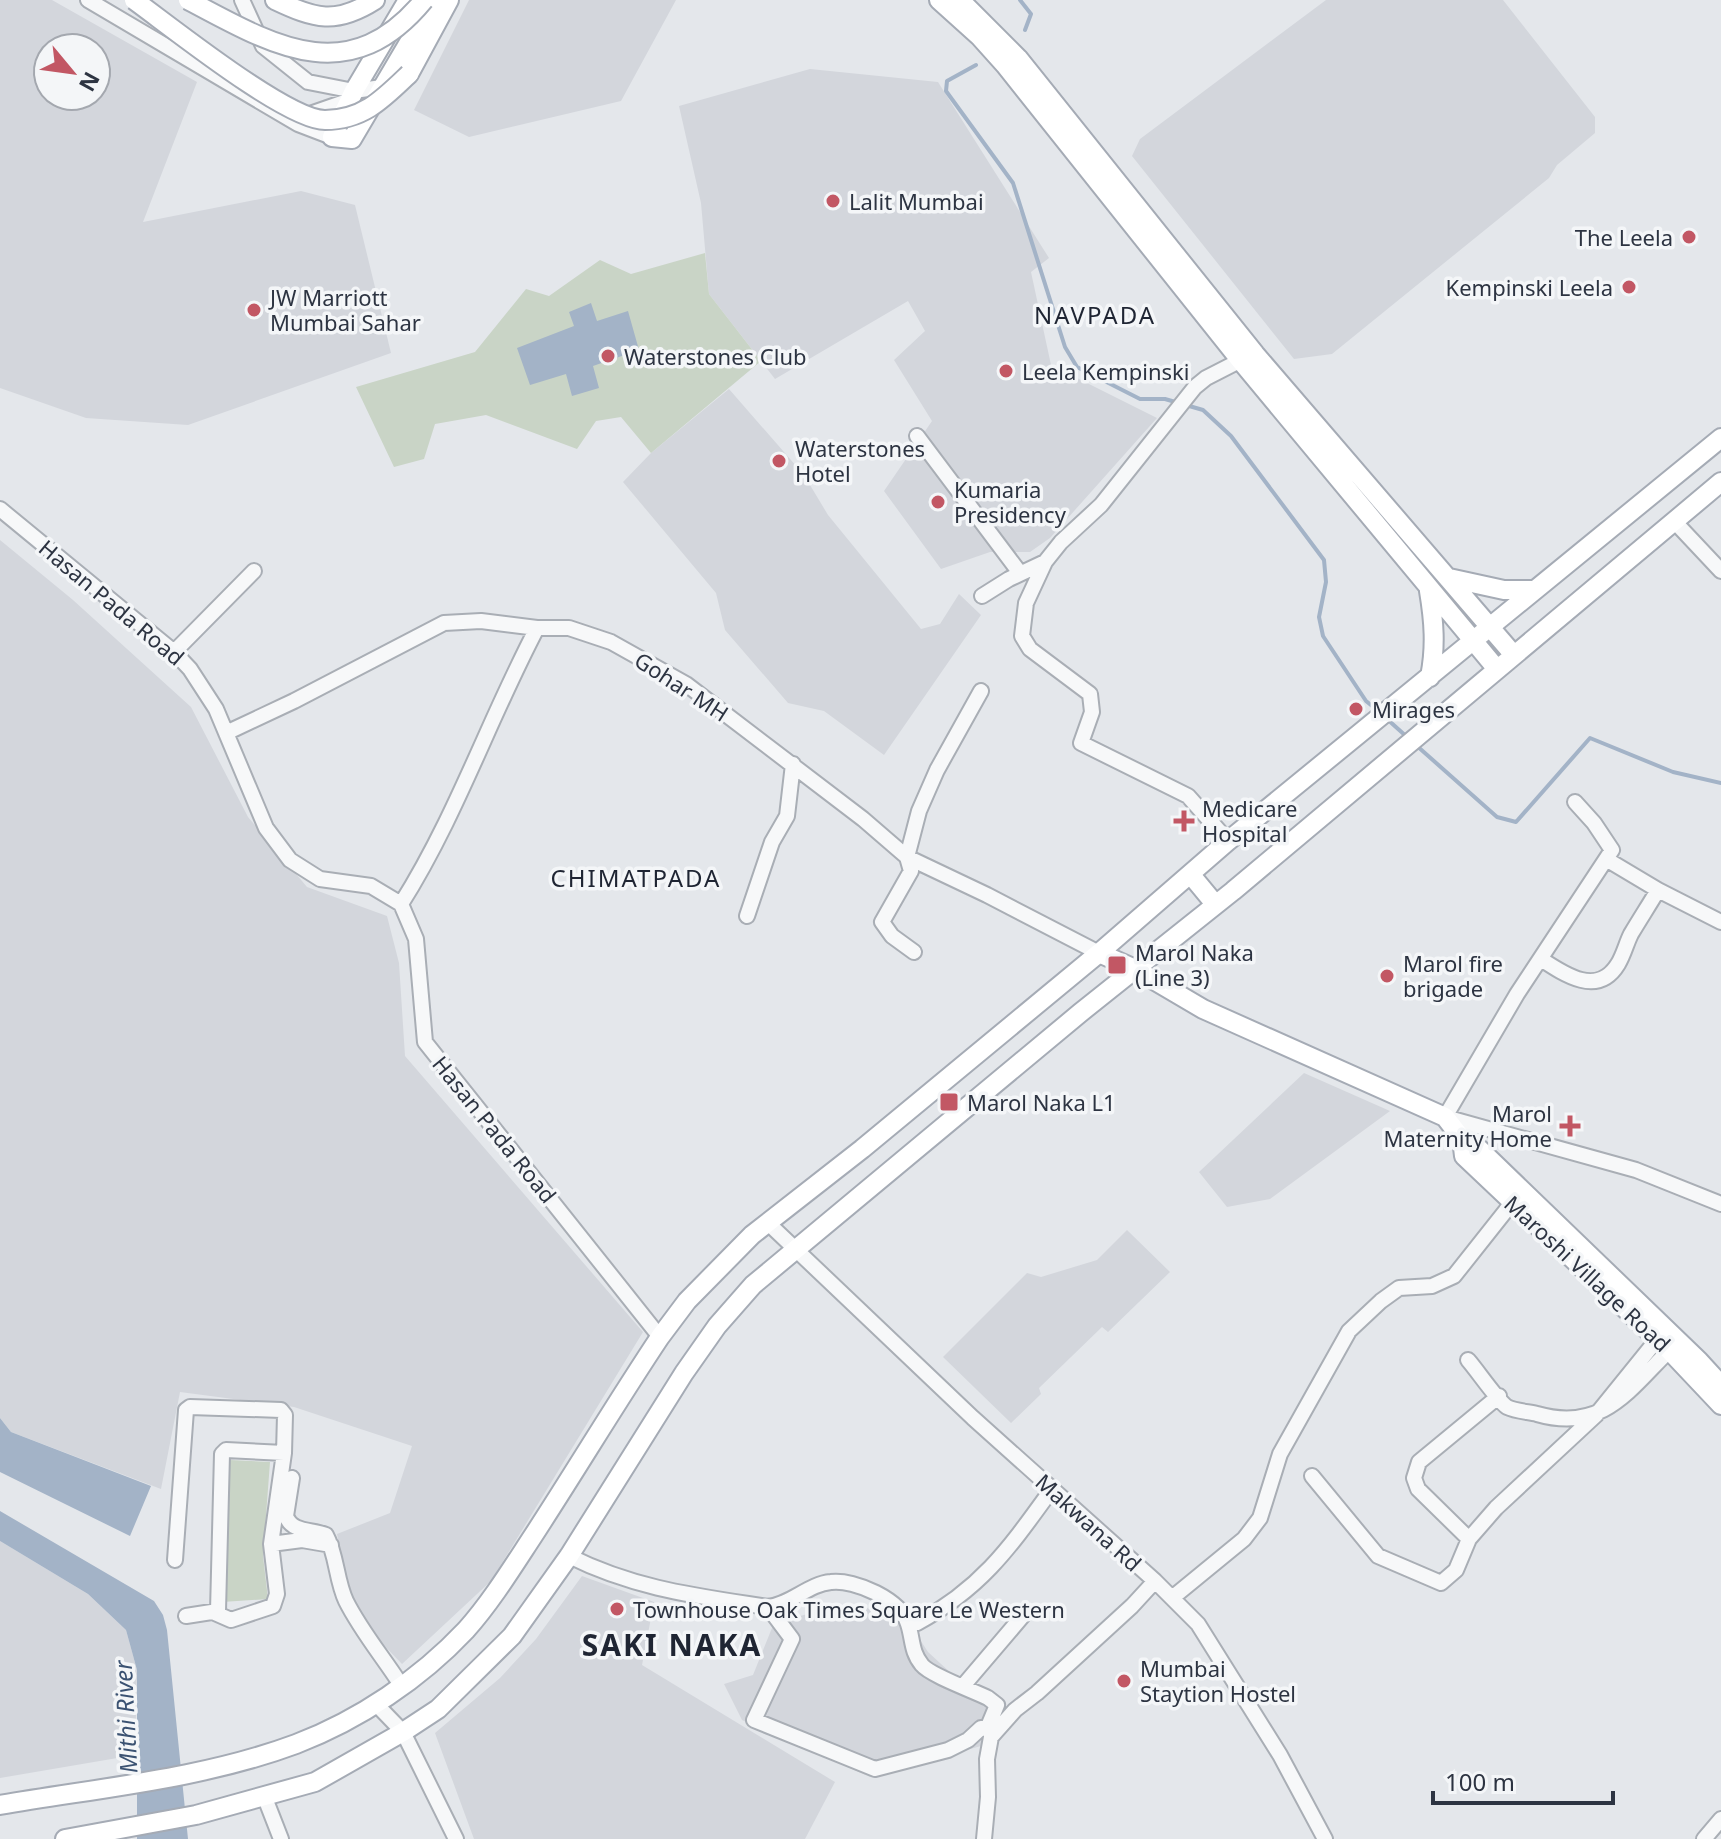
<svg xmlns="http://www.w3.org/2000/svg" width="1721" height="1839" viewBox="0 0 1721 1839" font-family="'Noto Sans',sans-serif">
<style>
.built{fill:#d3d6dc;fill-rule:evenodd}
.green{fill:#c9d4c6}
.water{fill:#a3b3c7}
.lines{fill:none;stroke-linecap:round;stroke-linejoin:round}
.stream{stroke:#a3b3c7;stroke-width:4}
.minor-casing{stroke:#a9aeb5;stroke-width:18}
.major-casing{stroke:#a5abb5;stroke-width:22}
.minor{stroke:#f7f8f9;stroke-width:14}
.major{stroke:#fff;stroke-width:18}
.major-bridge-casing{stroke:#a5abb5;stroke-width:22;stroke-linecap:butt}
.major-bridge{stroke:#fff;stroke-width:18}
.poi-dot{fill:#c25764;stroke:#f4f6f8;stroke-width:3}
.labels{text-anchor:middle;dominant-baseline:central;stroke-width:7;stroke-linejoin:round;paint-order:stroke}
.poi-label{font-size:22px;fill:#2d3442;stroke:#f4f6f8;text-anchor:start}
.street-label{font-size:22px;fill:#2d3442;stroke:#f4f6f8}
.neighbourhood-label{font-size:24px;letter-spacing:2px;fill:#1f2533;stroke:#f4f6f8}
.water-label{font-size:24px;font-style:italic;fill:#3b5272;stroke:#f4f6f8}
.district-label{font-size:30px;font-weight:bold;letter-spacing:2px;fill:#1f2533;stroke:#f4f6f8}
</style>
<rect width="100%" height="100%" fill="#e4e7eb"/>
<path class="built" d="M0,0H52L197,82L143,222L301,191L355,205L391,353L188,425L86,418L0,388ZM48,48H96V96H48Z
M469,0H676L621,101L469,137L414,110Z
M1326,0H1503L1595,117V133L1557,165L1549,178L1332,354L1294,359L1132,156L1140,139Z
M810,69L938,82L1049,258L1031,272L1051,365L1157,418L1050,538L1030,552H990L941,569L884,491L932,421L894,360L925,331L908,301L775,379L709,294L701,203L679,106Z
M729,389L804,475L828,515L921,629L940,624L959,594L981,615L884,755L824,711L788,703L725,630L716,593L623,482L651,453Z
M0,540L73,600L191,707L248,817L307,887L387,916L399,963L405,1056L643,1332L491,1581L402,1664L373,1634L349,1593L337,1534L390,1513L412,1446L294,1407L180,1392L161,1489L11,1432L0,1418Z
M1304,1073L1390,1111L1270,1199L1227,1207L1199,1172Z
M1127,1230L1170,1272L1108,1332L1102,1327L1039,1388L1041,1394L1011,1423L943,1357L1027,1273L1041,1277L1097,1260Z
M0,1541L88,1594L126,1630L137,1670L135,1755L0,1778Z
M582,1576L654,1602L642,1665L835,1782L805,1839H474L435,1733L500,1678L536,1639Z
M841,1605L863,1606L915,1632L928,1652L953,1675L1003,1700L981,1746L870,1777L742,1720L724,1684L753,1675L774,1623Z"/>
<path class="green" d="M705,253L709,294L761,361L651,453L621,417L596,421L577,449L486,415L435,424L424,459L394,467L356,387L475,352L526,289L549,296L600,260L631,274Z
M230,1460L270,1462L263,1556L268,1599L222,1602Z"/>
<path class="water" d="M591,303L597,321L628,311L639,350L593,366L599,388L572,396L566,374L530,385L517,348L574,326L569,312Z
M0,1418L11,1432L151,1486L130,1536L0,1472Z
M0,1511L154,1601L163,1615L167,1630L188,1839H137V1670L126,1630L88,1594L0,1541Z"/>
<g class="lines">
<path class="stream" d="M1020,0L1031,14L1025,30
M976,65L947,81L946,91L1013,183L1065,347L1077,367L1140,399H1165L1203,410L1231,436L1324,560L1326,582L1319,617L1323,636L1366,701L1377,710
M1387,719L1407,737
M1417,746L1497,817L1516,822L1590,738L1673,772L1721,783"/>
<defs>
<path id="minor" d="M88,0L298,124L332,137
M242,0L263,46L308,82L354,91L382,87
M304,116L350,100
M917,436L1020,573
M0,509L174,652L190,669L216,709L266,828L290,860L320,879L371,886L401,904L416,939L425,1042L660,1337
M1674,521L1721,571
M1045,562L1026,603L1022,636L1030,649L1090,694L1092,712L1081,743L1188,796L1228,841
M982,596L1009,579L1045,562L1061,542L1101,505L1195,387L1206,378L1247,357
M174,652L254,571
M226,733L294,701L444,623L481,621L537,628H569L611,642L686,684L863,819L907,857L987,895L1099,953
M1575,802L1594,823L1612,850L1517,994L1445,1117L1636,1170L1721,1204
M1606,859L1658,890
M401,904C456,817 489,719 537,628
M747,916L772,842L787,816L793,764
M914,952L892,936L882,922L911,871L907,857L919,811L937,770L981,691
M1541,959C1565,975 1598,997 1618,964C1624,954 1626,944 1631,934C1640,919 1649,905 1658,890L1721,922
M768,1223L973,1418L1155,1581L1198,1624L1280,1755L1325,1839
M1468,1360C1477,1370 1497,1400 1507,1407C1515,1411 1529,1412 1537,1414C1606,1434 1632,1385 1675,1345
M1312,1476L1378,1556L1441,1583L1456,1570L1469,1539L1496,1508L1596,1415L1664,1331
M292,1478L286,1516C292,1533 312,1529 326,1535C337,1555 336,1580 346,1601C361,1631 383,1657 401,1685
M1469,1539L1418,1489L1414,1478L1419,1462L1499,1396
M569,1556C635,1589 697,1596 768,1607C792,1604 808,1584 831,1582C855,1579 901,1600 908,1624C913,1639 911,1652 922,1665C930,1675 974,1691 988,1698L997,1705L987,1729L981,1728L968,1740L948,1750L875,1769L754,1720L792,1639L768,1607
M175,1560L186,1410L190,1407L281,1410L285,1415L284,1453L271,1544
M1172,1598L1244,1539L1260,1518L1280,1454L1349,1331L1381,1301L1399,1288L1432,1286L1454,1276L1519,1194
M215,1613L231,1620L273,1606L277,1594L271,1544L302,1540L331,1545
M186,1616L218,1611L222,1454L226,1450L284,1453
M908,1621L917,1623C982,1588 1010,1547 1052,1489
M963,1686L1026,1612
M375,1703L403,1732L456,1839
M265,1798L281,1839
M984,1839L988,1797L987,1759L991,1737L1015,1710L1037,1693L1132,1606L1155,1581
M1704,1839L1721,1819"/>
<path id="major" d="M275,0C315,19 336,25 375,0
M408,0L354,91L332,137L352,139L434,0
M939,0L979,36L1005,65L1240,360L1496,668
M960,0L1018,58L1255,354L1513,654
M409,74L449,0
M1449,578L1504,590H1535
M1429,591C1434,621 1436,647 1430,677
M1191,875L1215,904
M1099,953L1135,969L1203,1009L1445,1117L1462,1139L1474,1144L1699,1361L1721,1385
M1462,1139L1464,1156L1670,1351L1721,1405
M0,1805C98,1788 202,1779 296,1744C359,1720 420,1679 466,1630C491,1602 512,1568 533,1536C576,1470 616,1403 660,1337L687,1301L752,1235L862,1149L1099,953L1228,841L1721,438
M65,1839L196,1815L315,1782L403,1732L438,1709L512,1636L569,1556L684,1373L717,1326L753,1285L1080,1013L1233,891L1721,482"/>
</defs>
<use href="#minor" class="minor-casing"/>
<use href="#major" class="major-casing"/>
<use href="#minor" class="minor"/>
<use href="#major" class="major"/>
<defs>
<path id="major-bridge" d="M134,0C170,26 287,120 325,120C363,120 383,99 409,74
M188,0C274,46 349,91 424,0"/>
</defs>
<use href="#major-bridge" class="major-bridge-casing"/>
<use href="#major-bridge" class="major-bridge"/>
</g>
<g class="poi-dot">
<circle cx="833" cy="201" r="8"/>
<circle cx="1689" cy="237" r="8"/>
<circle cx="1629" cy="287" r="8"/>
<circle cx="254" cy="310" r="8"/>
<circle cx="608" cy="356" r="8"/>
<circle cx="1006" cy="371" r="8"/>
<circle cx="779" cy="461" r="8"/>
<circle cx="938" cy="502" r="8"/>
<circle cx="1356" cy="709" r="8"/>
<path d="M1180 809h8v8h8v8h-8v8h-8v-8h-8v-8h8z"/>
<rect x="1107" y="955" width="20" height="20" rx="4"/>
<circle cx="1387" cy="976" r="8"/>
<rect x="939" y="1092" width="20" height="20" rx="4"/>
<path d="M1566 1114h8v8h8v8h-8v8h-8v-8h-8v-8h8z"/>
<circle cx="617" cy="1609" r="8"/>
<circle cx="1124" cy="1681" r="8"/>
</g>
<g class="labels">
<g class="poi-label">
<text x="849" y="201">Lalit Mumbai</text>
<text x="1673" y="237" text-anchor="end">The Leela</text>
<text x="1613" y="287" text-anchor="end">Kempinski Leela</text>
<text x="270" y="297">JW Marriott<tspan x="270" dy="25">Mumbai Sahar</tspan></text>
<text x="624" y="356">Waterstones Club</text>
<text x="1022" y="371">Leela Kempinski</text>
<text x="795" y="448">Waterstones<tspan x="795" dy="25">Hotel</tspan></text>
<text x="954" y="489">Kumaria<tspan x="954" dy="25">Presidency</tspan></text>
<text x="1372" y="709">Mirages</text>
<text x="1202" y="808">Medicare<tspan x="1202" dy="25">Hospital</tspan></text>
<text x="1135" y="952">Marol Naka<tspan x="1135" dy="25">(Line 3)</tspan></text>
<text x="1403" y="963">Marol fire<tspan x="1403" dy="25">brigade</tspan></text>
<text x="967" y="1102">Marol Naka L1</text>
<text x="1552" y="1113" text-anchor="end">Marol<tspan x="1552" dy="25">Maternity Home</tspan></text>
<text x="633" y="1609">Townhouse Oak Times Square Le Western</text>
<text x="1140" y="1668">Mumbai<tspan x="1140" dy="25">Staytion Hostel</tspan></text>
</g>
<g class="street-label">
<text transform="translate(112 602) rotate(40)">Hasan Pada Road</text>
<text transform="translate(682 686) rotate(33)">Gohar MH</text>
<text transform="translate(495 1129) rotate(51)">Hasan Pada Road</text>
<text transform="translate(1588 1273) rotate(43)">Maroshi Village Road</text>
<text transform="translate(1089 1522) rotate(42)">Makwana Rd</text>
</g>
<g class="neighbourhood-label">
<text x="1095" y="314">NAVPADA</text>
<text x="636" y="877">CHIMATPADA</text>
</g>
<g class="water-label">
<text transform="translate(125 1717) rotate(-93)">Mithi River</text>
</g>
<g class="district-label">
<text x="672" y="1644">SAKI NAKA</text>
</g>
</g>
<g transform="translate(72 72) rotate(119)"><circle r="38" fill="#f4f6f8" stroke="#a4a8af" stroke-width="2"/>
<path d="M0-6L14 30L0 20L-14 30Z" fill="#c25764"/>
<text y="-12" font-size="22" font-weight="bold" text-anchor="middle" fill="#2d3442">N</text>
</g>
<path d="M1433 1791v12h180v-12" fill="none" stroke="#2d3442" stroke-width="4"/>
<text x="1445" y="1791" font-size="24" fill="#2d3442" stroke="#f4f6f8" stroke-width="6" paint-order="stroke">100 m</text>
</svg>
